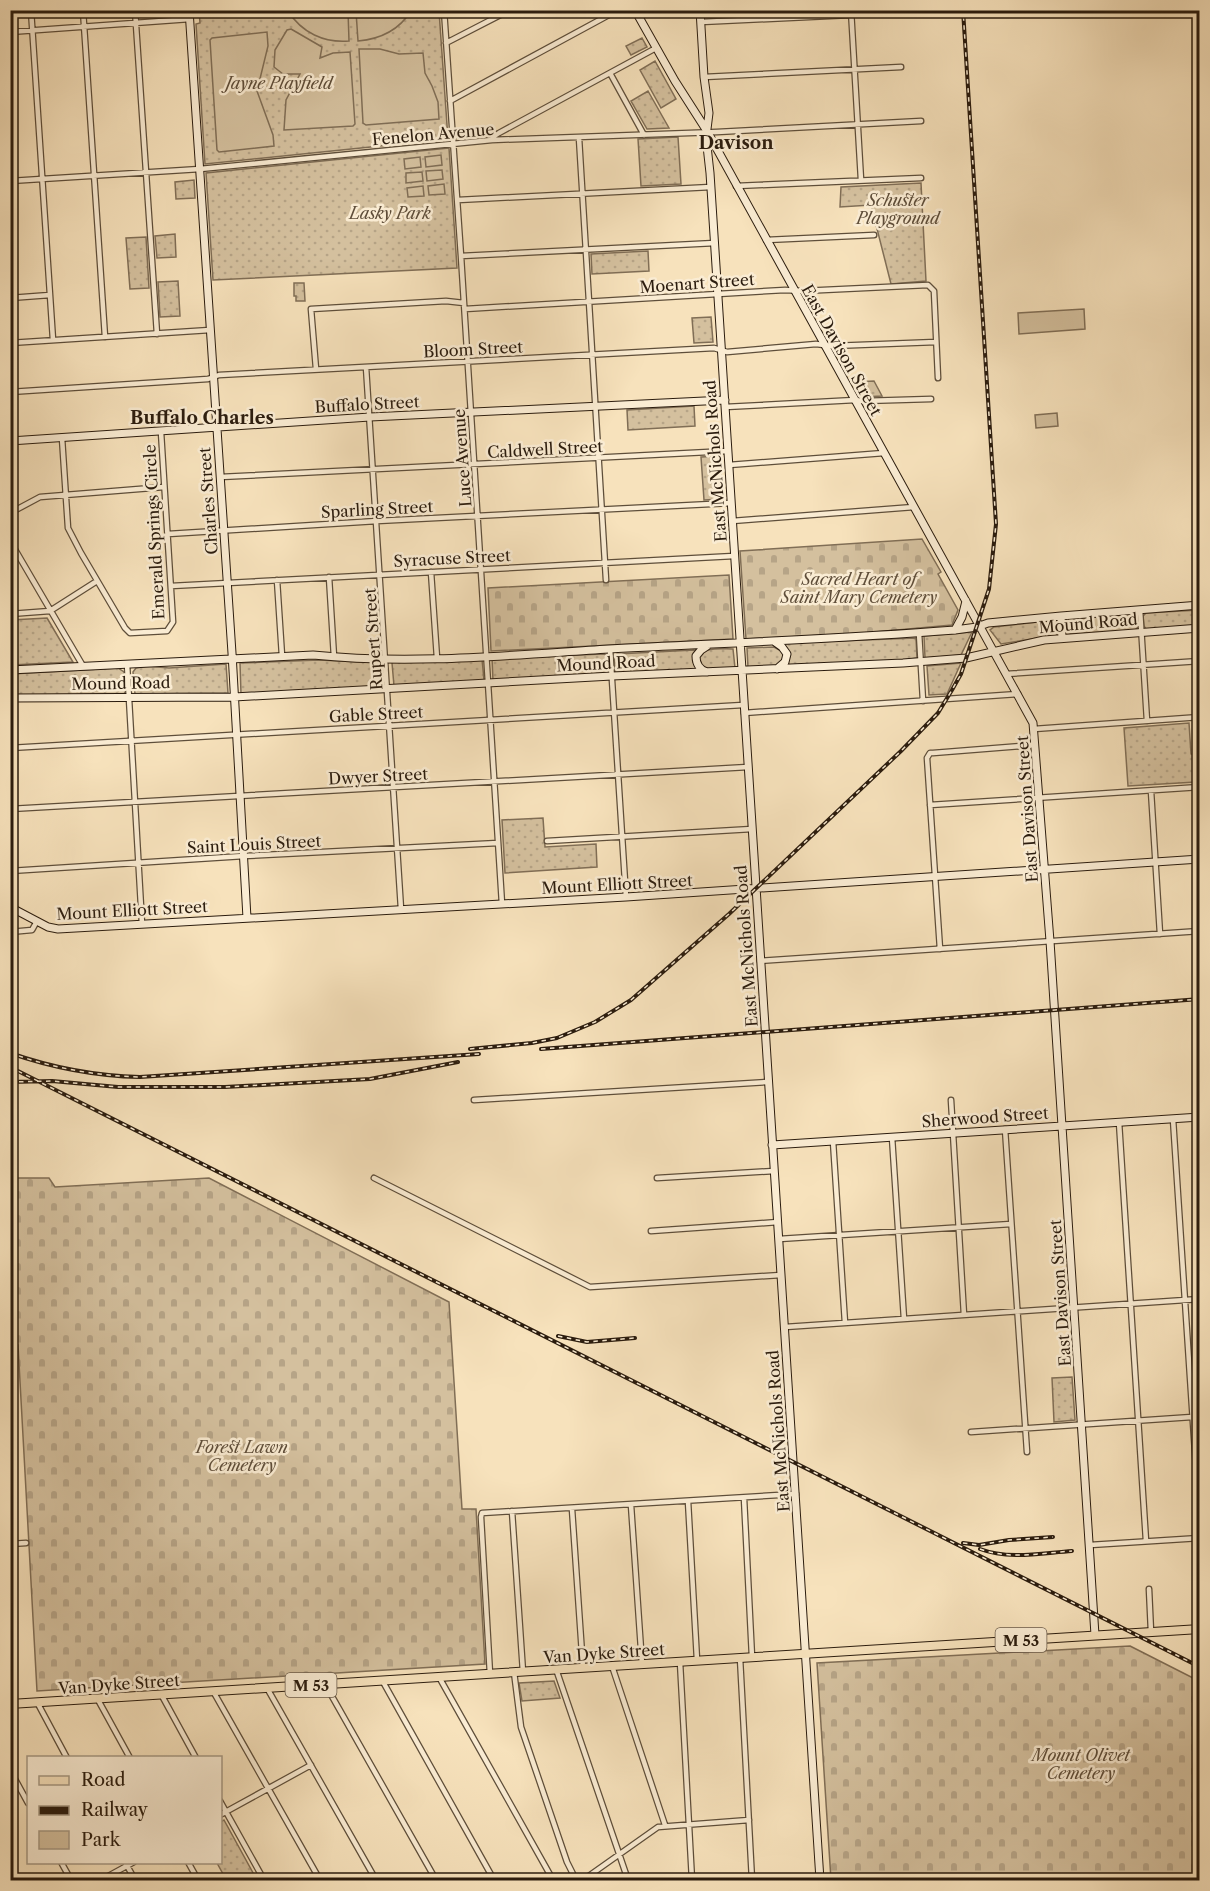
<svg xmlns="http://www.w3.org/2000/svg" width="1210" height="1891" viewBox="0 0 1210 1891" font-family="'Libre Caslon Text',serif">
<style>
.green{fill:url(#green-dots);stroke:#806e56;stroke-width:1.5}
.cemetery{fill:url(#cemetery-stones);stroke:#806e56;stroke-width:1.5}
.pitch{fill:#d4c09e;stroke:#806e56;stroke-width:1.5}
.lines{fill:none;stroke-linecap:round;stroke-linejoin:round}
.street-casing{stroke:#5e4e3a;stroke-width:7}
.secondary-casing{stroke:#2b1c0e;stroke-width:9}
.primary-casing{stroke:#2b1c0e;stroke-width:10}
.street{stroke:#faecd3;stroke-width:4.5}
.secondary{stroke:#faecd3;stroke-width:7}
.primary{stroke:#f7e2bc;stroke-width:8}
.rail-casing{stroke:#2b1c0e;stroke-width:4}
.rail{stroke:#faecd3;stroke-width:1.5;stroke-dasharray:4.5;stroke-linecap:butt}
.labels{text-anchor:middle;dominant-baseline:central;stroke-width:5;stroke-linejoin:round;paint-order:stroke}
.shield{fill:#faecd3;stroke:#695a49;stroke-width:1.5}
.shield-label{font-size:15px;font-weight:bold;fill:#2b1c0e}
.park-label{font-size:16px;font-style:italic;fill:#5e4d39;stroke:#faecd3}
.street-label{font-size:16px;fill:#2b1c0e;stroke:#faecd3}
.neighbourhood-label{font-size:18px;font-weight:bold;fill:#2b1c0e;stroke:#faecd3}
</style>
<defs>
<pattern id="green-dots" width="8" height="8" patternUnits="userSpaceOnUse" patternTransform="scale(1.5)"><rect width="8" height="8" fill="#d4c09e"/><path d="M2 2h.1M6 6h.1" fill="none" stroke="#b6a487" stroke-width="1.8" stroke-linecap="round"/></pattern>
<pattern id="cemetery-stones" width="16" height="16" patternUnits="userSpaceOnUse" patternTransform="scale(1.5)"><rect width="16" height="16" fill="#d4c09e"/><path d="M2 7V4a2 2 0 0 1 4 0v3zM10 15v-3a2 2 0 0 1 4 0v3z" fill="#b6a487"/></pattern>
</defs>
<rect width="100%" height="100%" fill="#f7e2bc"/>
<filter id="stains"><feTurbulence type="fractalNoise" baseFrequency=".00333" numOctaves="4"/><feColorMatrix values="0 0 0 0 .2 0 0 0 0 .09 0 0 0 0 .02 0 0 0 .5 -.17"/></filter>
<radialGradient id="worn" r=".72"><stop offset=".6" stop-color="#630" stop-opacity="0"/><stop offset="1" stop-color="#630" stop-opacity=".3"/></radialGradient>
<path class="green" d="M199,11H439L448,139L205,164L196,24L200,23Z
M642,38L647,47L631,55L626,46Z
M655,61L676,99L661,108L640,70Z
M648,91L669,128L647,129L631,101Z
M678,137L681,184L641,186L638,139Z
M449,148L457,268L213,280L206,173Z
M194,180L195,198L176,199L175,182Z
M921,183L926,281L891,284L871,205L840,207L841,187Z
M175,234L176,257L157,258L155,236Z
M146,237L149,288L130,289L126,238Z
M648,251L649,271L592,274L591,254Z
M178,281L180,316L160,317L158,282Z
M294,283H304L305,301H296V296H294Z
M711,317L713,342L694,343L692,318Z
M874,381L882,396L863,397L855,382Z
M694,406L695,426L628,430L627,410Z
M720,456L722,499L704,500L701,457Z
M1199,610V625L1146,629L1144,626L1143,616L1146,613Z
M1135,614L1137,616L1138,627L1135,630L1070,634L1066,632L1065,621L1068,619Z
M47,618L73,662L11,665V620Z
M1055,620L1058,622V633L1056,635L1001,644L990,630L994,627Z
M972,632L961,655L925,658L924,636Z
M916,638L917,658L898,661L787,665L784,646L786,643Z
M774,647L783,652L784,656L779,666L748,668L747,648Z
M733,649L735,668L703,669L698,658C704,646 721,649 733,649Z
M694,650L695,652L693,662L698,671L616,674L615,672L614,658L617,654Z
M604,654L608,656L609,673L608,674L493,681L492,658Z
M482,659L484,680L394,686L392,663L396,661Z
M319,660L382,663L383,686L241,694L240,663Z
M961,663L947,694L929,695L927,666Z
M226,664L228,693L135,694L133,672L136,668L147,666L169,668Z
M118,668L124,672L125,692L124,694L11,696V674Z
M1189,723L1191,754L1195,755L1196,782L1128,786L1124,728Z
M543,818L545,847L596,844L597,867L505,873L502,820Z
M1072,1377L1075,1420L1054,1422L1052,1378Z
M554,1681L560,1698L522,1701L519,1683Z
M224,1820L257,1880H213L223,1874L217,1863L220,1862L221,1822Z"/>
<path class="cemetery" d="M922,539L941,572L938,574L958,610L952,625L864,633L746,639L740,551Z
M729,575L733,639L491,651L488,588Z
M11,1178H49L55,1187L209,1178L449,1302L462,1509H476L485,1664L37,1691L18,1345H11Z
M1130,1646L1199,1681V1880H831L817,1663Z"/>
<path class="pitch" d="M288,11H348L349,41C324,43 302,33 288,11Z
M356,11V10L411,11C399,30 381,39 358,41Z
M291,29L322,47L320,58L333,53L350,52L355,124L353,126L284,130L286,100L300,74H283L274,67L275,50L287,30Z
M267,32L268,46L257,91L273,135L274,146L219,152L217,150L210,40L212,38Z
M359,49H380L399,54L423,53L425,73L432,86L438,102L439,119L366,125L363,123Z
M441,155L442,165L426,167L425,157Z
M420,157L421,167L405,169L404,159Z
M442,170L443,179L427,181L426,171Z
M422,172L423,181L406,183V173Z
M444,184L445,194L429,195L428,186Z
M423,186L424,196L408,197L407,188Z
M1084,309L1085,329L1019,334L1018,313Z
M1057,413L1058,426L1036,428L1035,415Z"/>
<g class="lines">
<defs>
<path id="street" d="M31,10L53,340
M83,10L105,337
M135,10L157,334
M444,10L461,256L502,904
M851,10L861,180
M701,22L851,15
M10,32L190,19
M446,43L510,10
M610,73L644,135
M704,77L901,67
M450,101L618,10
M579,138L606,580
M492,140L493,137L499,133L656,48
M10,181L200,169L492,140L717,132L921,121
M736,186L921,178
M458,200L711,187
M766,240L874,235
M461,256L715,243
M10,298L50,295
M465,309L785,290L802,291L928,285L934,291L938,378
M10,343L210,330
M366,367L401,909
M316,369L311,309L446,301L464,303
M10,392L208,379L219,375L714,348L727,352L816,344L832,346L936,342
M725,407L855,400L863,401L931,399
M62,438L68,528L81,553L125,628L130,633L167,631L173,622L161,432
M729,465L884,453
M220,477L728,451
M10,513L40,497L164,487
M732,521L914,507
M168,534L377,521L731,503
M10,541L83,666
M431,572L437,658
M329,577L334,657
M277,580L282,656
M171,586L734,556
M1140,610L1147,721
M10,614L50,611L97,581
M919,633L923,701
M610,649L626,897
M127,664L142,924
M1006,674L1200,661
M744,713L1018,694
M1034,729L1200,717
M10,748L743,705
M1151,791L1160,934
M930,805L1200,787
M10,809L748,767
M547,841L752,829
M10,871L244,856L498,843
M10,932L32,930L37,921
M940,949L927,758L930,753H933L1035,745
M760,961L1200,931
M474,1100L768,1082
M951,1100L964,1315
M1173,1119L1200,1529
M1119,1122L1146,1541
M1005,1129L1027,1452
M892,1137L904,1319
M833,1141L845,1323
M374,1178L590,1287L781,1275
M657,1178L774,1171
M651,1231L778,1222
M779,1239L1011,1224
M785,1327L1200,1299
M10,1351H15
M971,1432L1192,1417
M744,1498L752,1657
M688,1501L697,1660
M631,1505L642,1664
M572,1509L583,1668
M512,1511L523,1672
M10,1544L26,1543
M1090,1545L1200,1538
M1149,1589L1151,1632
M740,1658L752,1880
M680,1662L692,1880
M612,1666L665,1825
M556,1669L628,1880
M514,1672L521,1727L567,1862L576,1880
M490,1674L481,1517L482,1513L796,1494
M439,1677L553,1880
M382,1680L494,1880
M325,1684L436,1880
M267,1688L376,1880
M213,1691L320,1880
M161,1694L196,1758
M97,1698L130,1758
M37,1702L67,1758
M10,1770L28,1803
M220,1801L264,1880
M220,1815L311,1765
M61,1862L71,1880
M125,1862L135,1880
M188,1862L198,1880
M101,1880L134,1862
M583,1880L658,1827L749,1820"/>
<path id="secondary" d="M189,10L232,653L247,918
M635,10L675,81L707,131L1033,723L1050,941L1095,1635
M700,10L704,77L709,113L706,137L710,173L820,1880
M10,441L370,417L725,400
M1061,616L1062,638
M955,630L962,617L966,601
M775,642L782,647L787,654L785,662L777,669
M10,670L313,655C411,665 511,655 609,649C725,643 840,639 955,630L977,627L988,623L1061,616L1200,605
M707,672C700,670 696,664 696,656L701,650L707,646
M10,698L234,697L612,676L903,663L966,658L1044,640L1200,628
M10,907L48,927L58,929L626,897L1200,859
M772,1145L1200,1117"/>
<path id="primary" d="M10,1704L1200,1629"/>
</defs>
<use href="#street" class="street-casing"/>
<use href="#secondary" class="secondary-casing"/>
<use href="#primary" class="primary-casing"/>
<use href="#street" class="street"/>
<use href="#secondary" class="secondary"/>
<use href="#primary" class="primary"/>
<defs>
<path id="rail" d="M470,1049L532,1043L557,1038L595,1022L631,1000L729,914L901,751L938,713L952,690L961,674L989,589L996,524L963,10
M541,1049L1200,999
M10,1053C53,1068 96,1076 140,1077L479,1054
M10,1067L1200,1667
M10,1082L52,1081L118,1087H225L370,1079L458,1062
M558,1336L587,1342L635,1338
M963,1543L979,1545L1009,1540L1053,1537
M980,1549C1009,1560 1042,1553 1072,1551"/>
</defs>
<use href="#rail" class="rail-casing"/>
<use href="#rail" class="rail"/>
</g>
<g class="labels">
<g class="shield">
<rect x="995.5" y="1628" width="51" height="24" rx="4.5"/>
<rect x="285.5" y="1673" width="51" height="24" rx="4.5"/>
</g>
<g class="shield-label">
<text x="1021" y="1640">M 53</text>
<text x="311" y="1685">M 53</text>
</g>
<g class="park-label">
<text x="279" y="83">Jayne Playfield</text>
<text x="898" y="200">Schuster<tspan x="898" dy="18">Playground</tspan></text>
<text x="390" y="213">Lasky Park</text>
<text x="859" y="579">Sacred Heart of<tspan x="859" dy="18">Saint Mary Cemetery</tspan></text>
<text x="242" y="1447">Forest Lawn<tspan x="242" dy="18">Cemetery</tspan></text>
<text x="1081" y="1755">Mount Olivet<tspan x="1081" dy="18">Cemetery</tspan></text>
</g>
<g class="street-label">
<text transform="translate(433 134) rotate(-5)">Fenelon Avenue</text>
<text transform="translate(697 283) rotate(-4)">Moenart Street</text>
<text transform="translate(473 349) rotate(-3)">Bloom Street</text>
<text transform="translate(842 350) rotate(61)">East Davison Street</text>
<text transform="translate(367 404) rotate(-3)">Buffalo Street</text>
<text transform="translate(545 449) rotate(-3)">Caldwell Street</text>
<text transform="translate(462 458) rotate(-94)">Luce Avenue</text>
<text transform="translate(715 461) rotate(-94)">East McNichols Road</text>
<text transform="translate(208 501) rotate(-94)">Charles Street</text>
<text transform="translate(377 509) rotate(-3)">Sparling Street</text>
<text transform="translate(154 532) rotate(-93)">Emerald Springs Circle</text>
<text transform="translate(452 558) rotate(-3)">Syracuse Street</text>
<text transform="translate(1088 623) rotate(-5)">Mound Road</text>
<text transform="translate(373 639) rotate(-94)">Rupert Street</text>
<text transform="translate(606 663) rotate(-3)">Mound Road</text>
<text transform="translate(121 683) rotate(-1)">Mound Road</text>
<text transform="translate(376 714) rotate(-3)">Gable Street</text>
<text transform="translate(378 776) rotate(-3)">Dwyer Street</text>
<text transform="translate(1027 809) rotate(-94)">East Davison Street</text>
<text transform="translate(254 844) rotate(-3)">Saint Louis Street</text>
<text transform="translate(617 884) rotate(-3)">Mount Elliott Street</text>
<text transform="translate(132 910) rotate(-3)">Mount Elliott Street</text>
<text transform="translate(746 946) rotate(-94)">East McNichols Road</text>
<text transform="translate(985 1117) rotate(-4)">Sherwood Street</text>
<text transform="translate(1060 1293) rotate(-94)">East Davison Street</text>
<text transform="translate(778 1431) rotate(-94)">East McNichols Road</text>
<text transform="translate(604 1653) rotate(-4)">Van Dyke Street</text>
<text transform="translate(119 1684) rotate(-4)">Van Dyke Street</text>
</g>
<g class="neighbourhood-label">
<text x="736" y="143">Davison</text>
<text x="202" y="418">Buffalo Charles</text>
</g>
</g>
<rect width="1210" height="1891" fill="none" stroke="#f7e2bc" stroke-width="36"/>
<rect x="12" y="12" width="1186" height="1867" fill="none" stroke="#2b1c0e" stroke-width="3"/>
<rect x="18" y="18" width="1174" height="1855" fill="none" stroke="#2b1c0e" stroke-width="1.5"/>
<rect x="27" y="1756" width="195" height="108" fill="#faecd3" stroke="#a79984" stroke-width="1.5"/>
<rect x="39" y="1776" width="30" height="9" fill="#f7e2bc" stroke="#a79984" stroke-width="1.5"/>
<text x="81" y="1786" font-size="18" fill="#2b1c0e">Road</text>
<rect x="39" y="1806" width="30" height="9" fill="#2b1c0e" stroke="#a79984" stroke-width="1.5"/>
<text x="81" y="1816" font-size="18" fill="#2b1c0e">Railway</text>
<rect x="39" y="1831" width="30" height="18" fill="#d4c09e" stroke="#a79984" stroke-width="1.5"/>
<text x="81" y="1846" font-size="18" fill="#2b1c0e">Park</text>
<rect width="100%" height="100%" filter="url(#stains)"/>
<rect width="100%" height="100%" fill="url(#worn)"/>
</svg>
